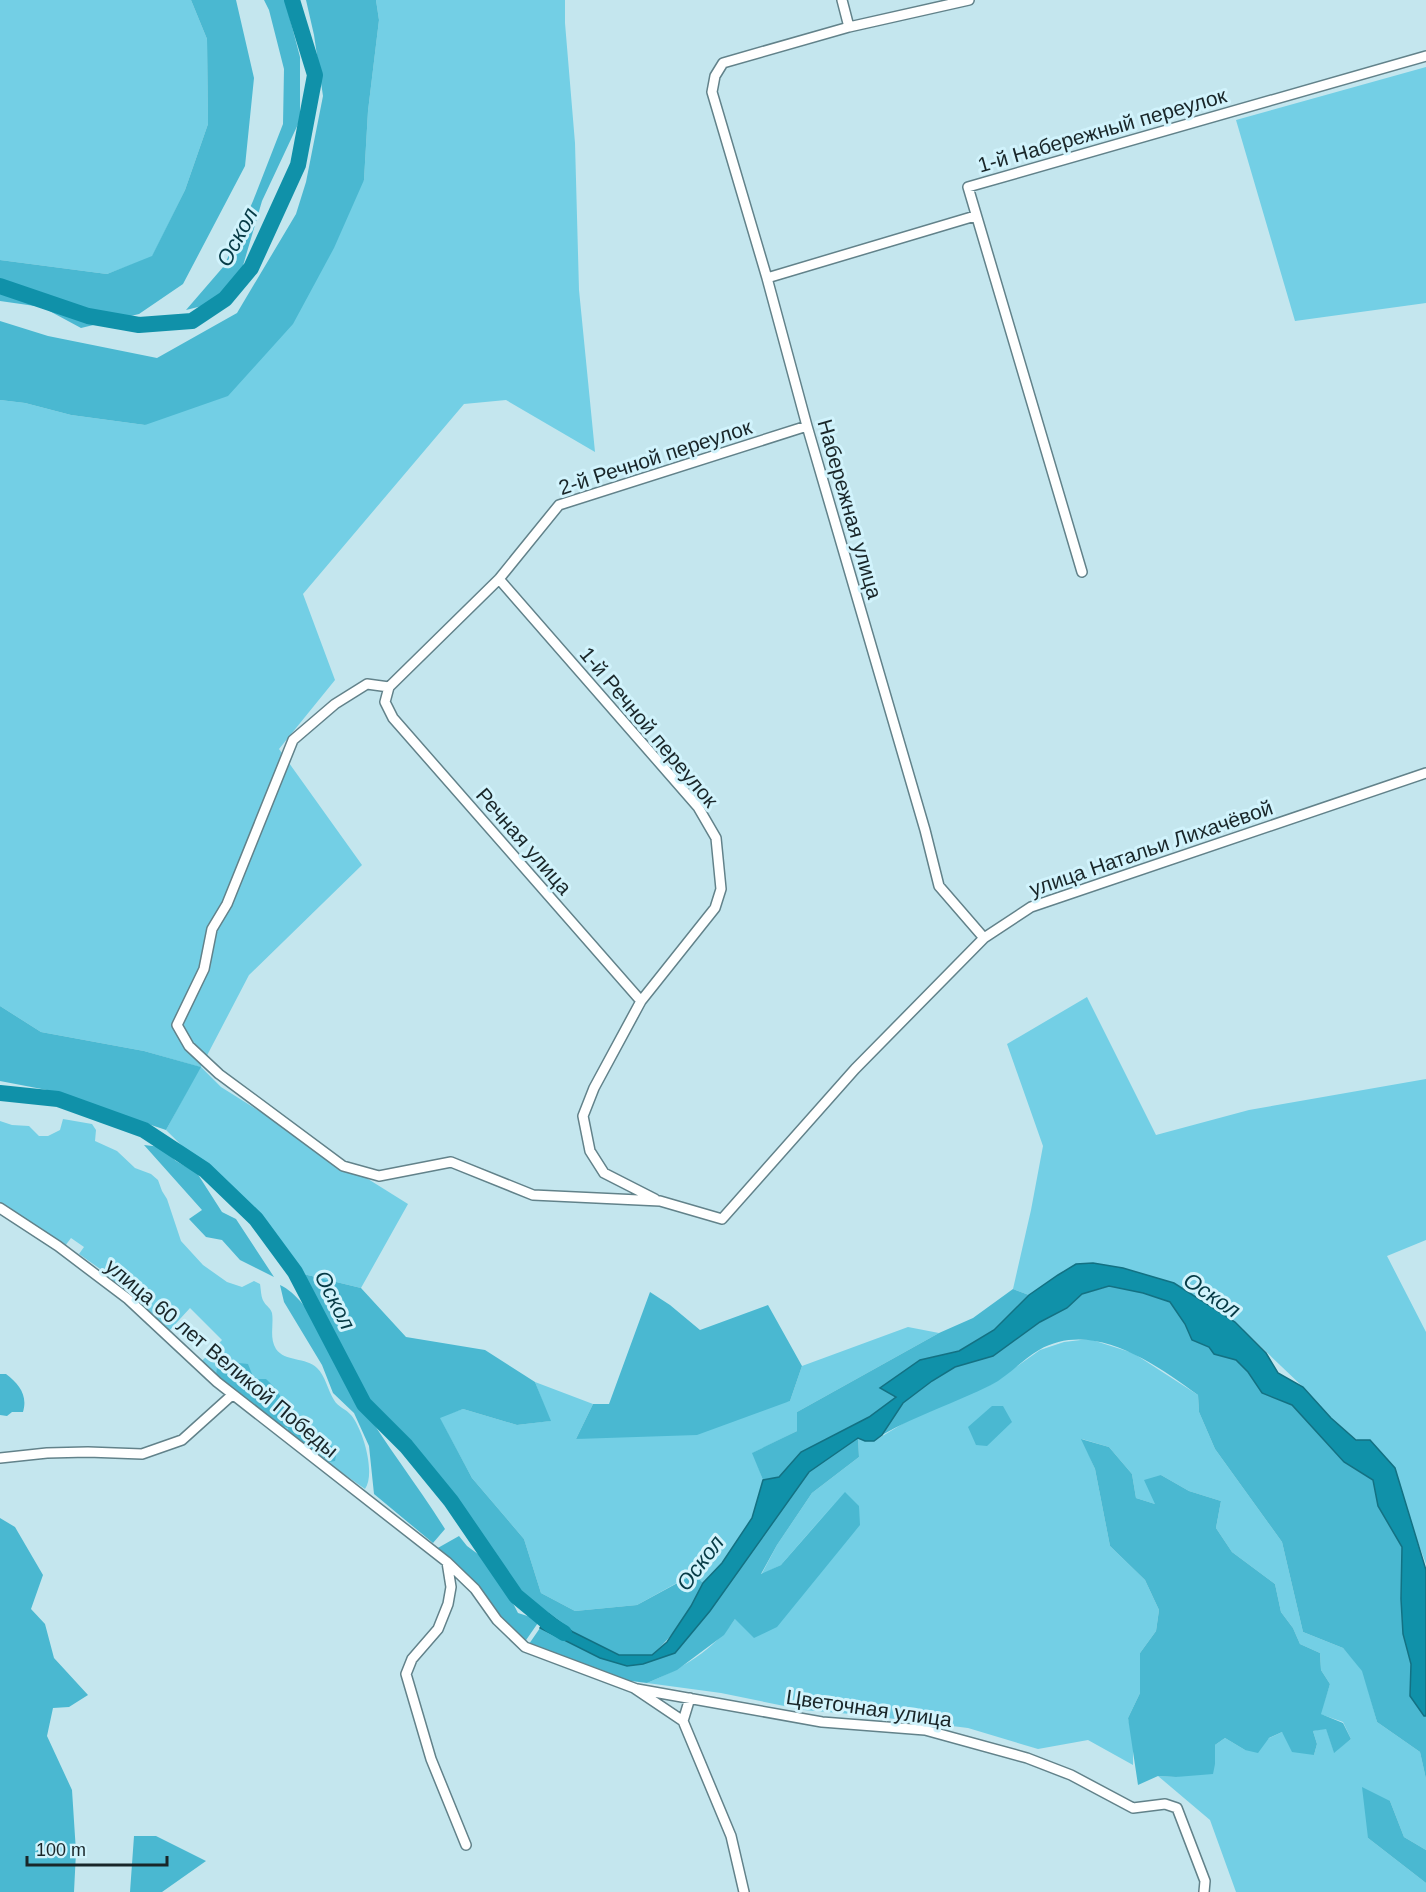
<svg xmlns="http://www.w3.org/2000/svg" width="1426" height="1892" viewBox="0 0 1426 1892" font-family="Helvetica,sans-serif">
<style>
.green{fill:#73cfe5}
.forest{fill:#4ab8d1}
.water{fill:#1091a9;stroke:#137183;stroke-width:1.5}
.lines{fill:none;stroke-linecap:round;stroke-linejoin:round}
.river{stroke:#1091a9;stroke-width:16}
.street-casing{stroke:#62828a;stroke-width:12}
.street{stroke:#fff;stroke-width:9}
.labels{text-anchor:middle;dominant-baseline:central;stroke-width:6;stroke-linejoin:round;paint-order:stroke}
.street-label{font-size:21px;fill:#192629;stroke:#d1f3fc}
.water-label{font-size:22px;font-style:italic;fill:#063a45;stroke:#d1f3fc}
</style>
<rect width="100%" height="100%" fill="#c4e6ee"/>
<path class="green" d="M0,0H191L207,39L208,124L185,190L152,257L107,274L0,260Z
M376,0H565V23L575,143L579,290L595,452L506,400L464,404L303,594L335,680L279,749L362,865L249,975L201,1067L221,1087L408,1204L361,1288L295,1272L256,1219L166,1130L200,1067L144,1051L41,1032L0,1006V400L25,403L71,415L145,425L364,180L368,111L379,20Z
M1426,67V303L1295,321L1236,120Z
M1087,997L1156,1135L1249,1110L1426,1079V1240L1387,1256L1426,1332V1564L1386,1457L1357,1440L1331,1418L1303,1387L1235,1322L1058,1275L1029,1295L1013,1289L1031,1210L1043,1146L1007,1044Z
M63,1119L92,1124L96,1130L95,1141L117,1151L135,1168L151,1174L158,1180L162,1191L167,1199L181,1241L203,1265L227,1282L242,1287L254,1281L260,1284C261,1290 261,1298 264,1302C267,1307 270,1307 272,1313C274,1324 269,1338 276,1349C285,1362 306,1357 317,1368C325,1375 328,1391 334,1400C338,1407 346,1409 351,1415C363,1429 376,1473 365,1489L286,1433L201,1362L222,1340L190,1308L169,1331L103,1271L79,1254L84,1247L71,1238L65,1246L0,1202V1121L12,1125L29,1126L39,1136H48L60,1130Z
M908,1327L939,1333L797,1412V1431L753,1453L763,1480L752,1518L722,1563L703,1583L693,1574L637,1605L575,1611L541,1593L524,1539L472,1478L439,1417L463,1409L517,1425L550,1421L535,1382L593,1404L576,1439L790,1401L802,1366Z
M1089,1339L1133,1353L1198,1395L1199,1412L1215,1449L1282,1542L1303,1632L1343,1648L1363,1671L1377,1722L1420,1752L1426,1779V1850L1404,1837L1390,1801L1368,1838L1426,1883V1892H1236L1210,1820L1158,1776L1176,1777L1215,1764V1745L1225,1738L1245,1750L1282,1732L1314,1755L1317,1744L1313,1731L1326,1728L1334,1752L1351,1739L1343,1722L1320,1714L1330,1684L1321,1670L1320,1653L1300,1644L1293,1628L1281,1612L1275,1584L1232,1552L1216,1528L1221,1501L1189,1491L1161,1475L1155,1504L1136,1498L1132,1474L1109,1447L1082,1439L1095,1469L1110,1546L1145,1580L1159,1610L1156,1631L1140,1653V1693L1128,1718L1133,1740V1765L1088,1740L1038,1749L968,1728L863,1715L804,1710L721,1693L647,1683C681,1669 714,1650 735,1619L844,1492L781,1565L761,1575L777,1545L812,1493L859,1457L858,1437L874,1441L909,1420L992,1384L1040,1350L1064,1342Z"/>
<path class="forest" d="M191,0H236L254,78L245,166L183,284L139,314L81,328L42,307L0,301V260L107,274L152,256L185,190L208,124L207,39Z
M264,0H285L300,57V120L262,201L242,269L214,303L186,310L224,266L253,201L283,124L284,69L269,10Z
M306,0H376L379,20L368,111L364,180L334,248L293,324L228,396L145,425L71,415L25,403L0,400V321L48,336L157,358L237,313L296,214L306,182L323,96L314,35Z
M0,1006L41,1032L144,1051L201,1067L166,1130L47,1090L0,1081Z
M144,1145L161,1147L176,1161L197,1173L222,1212L236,1219L274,1277L240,1260L222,1240L206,1237L189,1219L202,1210Z
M295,1272L361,1288L406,1337L485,1350L535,1382L551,1421L517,1425L463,1409L440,1418L472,1478L524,1539L541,1593L575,1611L637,1605L694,1574L703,1583C690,1610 675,1635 652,1655H619L573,1632L549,1614L516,1596L451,1501L406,1446L364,1404Z
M280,1285C312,1299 342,1372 360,1402C386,1445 418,1486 445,1529L433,1543L374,1494L369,1446L354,1413L333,1393L322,1365L284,1302Z
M1110,1286C1122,1289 1162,1295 1170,1302C1179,1309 1188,1330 1192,1340L1209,1347L1214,1354L1236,1360L1248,1372L1262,1393L1292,1405L1344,1462L1373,1480L1378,1506L1402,1547L1401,1599L1403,1634L1411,1664L1410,1696L1424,1716H1426V1779L1420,1752L1377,1722L1362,1671L1343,1648L1303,1632L1282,1542L1215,1449L1199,1412L1198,1395C1155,1364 1093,1319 1039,1350C1022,1360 1008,1376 991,1385C955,1403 917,1415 882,1435L903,1403L932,1381L955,1367L993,1356L1040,1322L1067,1308L1082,1294Z
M1013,1289L1029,1295L994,1330L959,1351L920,1360L881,1388L896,1397L869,1417L801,1452L779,1477L763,1480L752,1453L797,1431V1412L939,1333L973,1318Z
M650,1292L670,1305L700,1330L768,1305L802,1366L790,1401L697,1435L576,1439L593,1404H609Z
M221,1361L248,1364L254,1379H266C277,1389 289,1405 285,1420L288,1426H303C312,1437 325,1441 337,1450L335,1461L329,1462C317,1451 304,1443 289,1435L288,1428C270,1424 264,1410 250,1402C238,1395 227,1386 216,1376L217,1367Z
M0,1374H6C19,1384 28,1395 23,1412H12L7,1416L0,1415Z
M992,1406H1003L1012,1422L987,1446L976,1445L968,1427Z
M858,1437L859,1457L812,1493L777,1545L761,1574L781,1565L845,1492L859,1506L860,1525L777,1627L754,1638L735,1619L724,1635L677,1670L647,1683L608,1678L529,1644L540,1628L600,1658L643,1664L710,1611L809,1471Z
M1081,1439L1109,1447L1132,1474L1136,1498L1155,1504L1144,1480L1161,1475L1189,1491L1221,1501L1216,1528L1232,1552L1275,1584L1281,1612L1293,1628L1300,1644L1320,1653L1321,1670L1330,1684L1321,1714L1343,1723L1351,1739L1334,1753L1326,1729L1313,1731L1317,1744L1314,1755L1292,1752L1282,1732L1269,1738L1258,1753L1245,1750L1225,1738L1215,1745V1764L1213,1774L1176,1777L1158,1776L1138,1785L1128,1718L1140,1693V1653L1156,1631L1159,1610L1145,1580L1110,1546L1095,1469Z
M0,1518L15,1527L43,1575L31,1609L45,1624L54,1658L88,1695L69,1707L53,1708L47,1736L72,1790L76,1852L74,1892H0Z
M459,1536L467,1546L494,1566L518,1613L540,1620L524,1643L478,1595L458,1579L436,1549Z
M1362,1787L1390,1801L1404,1837L1426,1850V1883L1368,1838Z
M134,1836H156L206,1861L162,1892H130Z"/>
<path class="water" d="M1093,1263L1123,1268L1174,1283L1235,1322L1266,1353L1278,1373L1303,1387L1331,1418L1356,1440H1370L1395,1468L1426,1570V1716H1424L1410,1696L1411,1664L1403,1634L1401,1599L1402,1547L1378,1506L1373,1480L1344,1462L1292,1405L1262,1393L1248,1372L1236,1360L1214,1354L1209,1347L1192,1340L1185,1324L1170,1302L1143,1293L1109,1286L1082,1294L1067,1308L1040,1322L993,1356L955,1367L932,1381L903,1403L882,1435L874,1441H865L858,1438L809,1472L710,1611L675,1653L643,1664L627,1666L600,1658L540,1628L549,1614L573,1632L619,1655H652L667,1642L691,1606L703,1583L722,1563L752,1518L763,1480L779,1477L801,1452L869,1417L896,1397L880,1388L920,1360L959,1351L994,1330L1029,1295L1058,1275L1076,1264Z"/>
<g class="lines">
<path class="river" d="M0,286L88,316L139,325L192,321L225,299L251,268L298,165L315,75L292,0
M0,1093L58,1099L144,1130L205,1170L256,1219L295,1272L364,1404L406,1446L451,1501L516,1596L551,1625L564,1633"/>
<defs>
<path id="street" d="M842,0L849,27
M969,0L849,27L723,63L715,76L712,92L767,278L807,426L925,830L939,886L984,938
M767,278L975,216
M1082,572L968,187L1426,56
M499,579L698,807L716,838L721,889L715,908L641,1001L594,1088L583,1116L590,1151L604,1173L655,1199
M389,687L367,684L335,704L293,740L227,904L212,929L204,969L177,1025L189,1046L219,1074L343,1166L379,1176L451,1162L533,1195L660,1201L722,1219L855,1069L984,938L1031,907L1426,773
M641,1001L393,718L385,702L389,687L499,579L559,505L807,426
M0,1208L58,1246L128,1299L217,1382L447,1562L475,1589L497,1620L525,1647L634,1688L683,1721L731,1836L744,1892
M0,1458L47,1453L88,1452L142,1454L182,1440L232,1395
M447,1562L451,1587L448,1604L438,1629L412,1659L406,1674L431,1759L466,1845
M637,1689L822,1722L925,1730L1027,1758L1071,1775L1133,1808L1165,1804L1177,1808L1205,1881L1204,1892
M683,1721L690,1698"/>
</defs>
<use href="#street" class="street-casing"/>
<use href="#street" class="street"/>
</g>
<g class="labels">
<g class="street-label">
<text transform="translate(1102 130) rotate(-16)">1-й Набережный переулок</text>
<text transform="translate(655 457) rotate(-18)">2-й Речной переулок</text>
<text transform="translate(850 509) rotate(74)">Набережная улица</text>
<text transform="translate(649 727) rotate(50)">1-й Речной переулок</text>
<text transform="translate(524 841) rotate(49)">Речная улица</text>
<text transform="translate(1151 848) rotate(-19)">улица Натальи Лихачёвой</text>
<text transform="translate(222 1358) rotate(40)">улица 60 лет Великой Победы</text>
<text transform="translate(869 1708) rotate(8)">Цветочная улица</text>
</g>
<g class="water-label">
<text transform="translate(237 237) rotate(-62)">Оскол</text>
<text transform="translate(1212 1295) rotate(34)">Оскол</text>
<text transform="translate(335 1300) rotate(63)">Оскол</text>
<text transform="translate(700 1563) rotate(-53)">Оскол</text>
</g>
</g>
<path d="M27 1856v9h140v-9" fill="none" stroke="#192629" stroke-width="3"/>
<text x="36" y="1856" font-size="18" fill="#192629" stroke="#d1f3fc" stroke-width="4.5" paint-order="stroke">100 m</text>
</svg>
